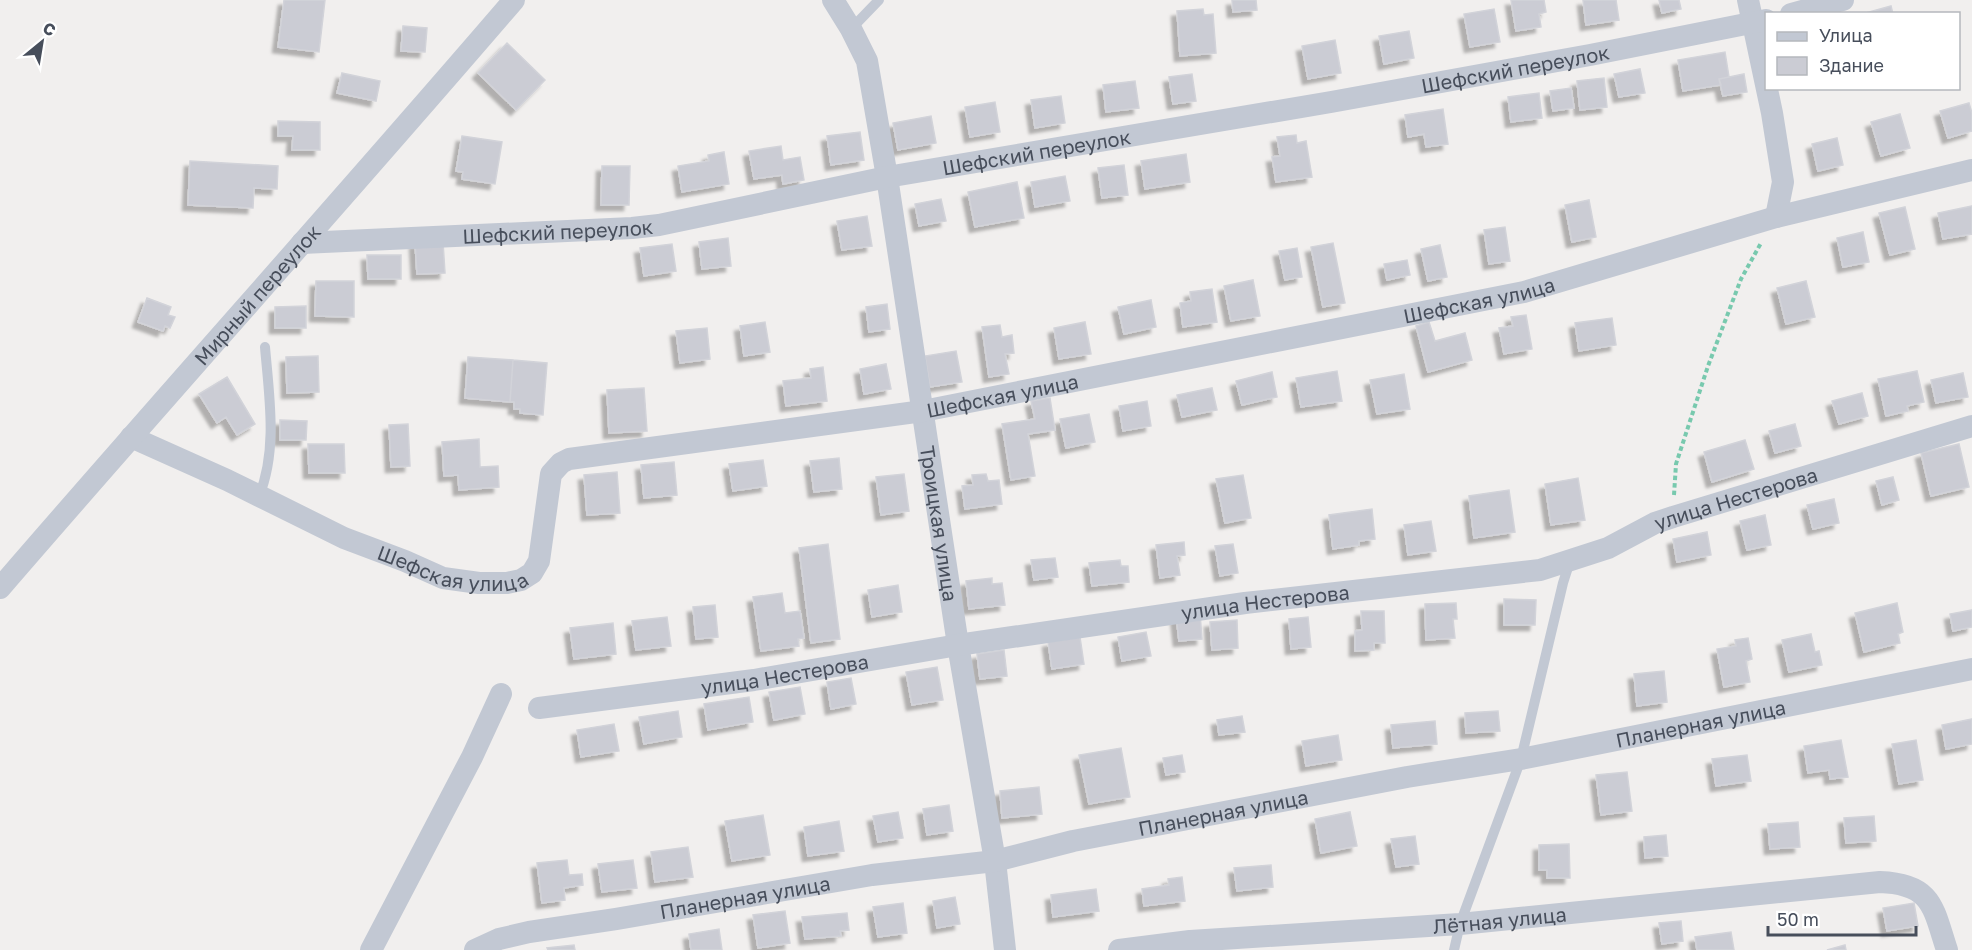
<svg xmlns="http://www.w3.org/2000/svg" width="1972" height="950" viewBox="0 0 1972 950" font-family="'Golos Text',sans-serif">
<style>
.building{fill:#cbccd4;stroke:#d2d3d9;stroke-width:1.5;filter:url(#shadow)}
.lines{fill:none;stroke-linecap:round;stroke-linejoin:round}
.path{stroke:#78c9ae;stroke-width:4;stroke-dasharray:4.5 3;stroke-linecap:butt}
.service{stroke:#c2c8d3;stroke-width:10}
.minor{stroke:#c2c8d3;stroke-width:22}
.labels{text-anchor:middle;dominant-baseline:central;stroke-width:4.5;stroke-linejoin:round;paint-order:stroke}
.street-label{font-size:20px;fill:#474e5b;stroke:#fff}
</style>
<defs>
<filter id="shadow"><feDropShadow dx="-5.5" dy="5.5" stdDeviation="1.5" flood-color="#0004"/></filter>
</defs>
<rect width="100%" height="100%" fill="#f1efee"/>
<path class="building" d="M284,0H325L319,52L278,47Z
M1232,0H1256L1257,10L1233,12Z
M1511,0H1544L1546,12L1539,14L1541,27L1516,31Z
M1583,0H1616L1619,20L1586,25Z
M1659,0H1679L1681,9L1662,13Z
M1891,6L1893,14H1862Z
M1203,9L1204,15L1213,14L1216,53L1180,56L1177,11Z
M1494,9L1500,42L1470,47L1464,14Z
M403,26L427,28L425,52L401,51Z
M1409,31L1414,58L1384,64L1379,36Z
M1335,40L1341,73L1308,79L1302,46Z
M507,43L545,80L516,110L478,73Z
M1725,52L1729,77L1719,79L1721,85L1683,91L1678,60Z
M1640,69L1645,93L1619,97L1614,74Z
M342,73L380,81L376,101L337,93Z
M1192,74L1196,101L1173,104L1169,77Z
M1744,74L1747,92L1723,96L1719,79Z
M1604,78L1607,107L1580,110L1577,81Z
M1135,81L1139,108L1106,112L1103,85Z
M1571,88L1574,108L1553,111L1550,91Z
M1539,93L1542,118L1511,122L1508,97Z
M1061,96L1065,123L1035,128L1031,100Z
M995,102L1000,132L970,137L965,107Z
M1969,103L1972,113V131L1948,138L1940,111Z
M1443,109L1448,144L1426,147L1424,134L1408,137L1405,115Z
M1900,114L1910,148L1881,156L1871,122Z
M931,116L936,143L898,150L893,123Z
M278,121L320,122V150H292L293,136H278Z
M860,132L864,160L831,165L827,136Z
M1296,135L1297,143L1306,141L1312,177L1276,182L1272,157L1280,156L1277,137Z
M462,136L502,142L495,184L462,179L463,172L456,171Z
M1837,138L1843,165L1818,171L1812,144Z
M781,146L783,160L800,157L804,180L783,184L782,175L754,179L749,151Z
M724,152L729,184L682,192L678,166L709,161L708,155Z
M1186,154L1190,182L1145,189L1141,161Z
M190,161L278,166L277,189L254,188L253,208L188,205Z
M1124,165L1128,195L1102,198L1098,168Z
M602,166H630L629,205H601Z
M1065,176L1070,201L1035,207L1031,182Z
M1017,182L1024,218L975,227L968,192Z
M941,199L946,221L919,226L915,204Z
M1589,200L1596,237L1572,242L1565,205Z
M1972,206V234L1943,239L1938,213Z
M1905,207L1915,249L1890,255L1879,213Z
M867,216L872,246L842,250L837,221Z
M1505,227L1510,261L1489,264L1484,230Z
M1863,232L1869,262L1843,267L1837,238Z
M728,238L731,266L702,269L699,242Z
M443,242L445,273L417,274L415,243Z
M1333,243L1345,303L1323,307L1311,247Z
M672,244L676,271L644,276L640,248Z
M1440,245L1447,277L1428,281L1421,249Z
M1297,248L1302,277L1285,280L1279,251Z
M367,255H401V279H368Z
M1407,260L1410,275L1387,280L1384,264Z
M1253,280L1260,316L1231,321L1224,286Z
M316,281H354V317L315,316Z
M1806,281L1815,317L1786,324L1777,288Z
M1212,289L1217,322L1183,327L1180,303L1191,301L1190,292Z
M147,298L171,307L168,315L175,317L170,328L165,326L163,331L138,322Z
M1151,300L1156,327L1124,334L1118,307Z
M887,304L890,329L869,332L866,307Z
M306,306V328H275V307Z
M1526,315L1532,349L1504,354L1499,328L1513,326L1511,317Z
M1612,318L1616,345L1579,351L1575,323Z
M765,322L770,352L744,356L740,326Z
M1085,322L1091,354L1059,359L1054,328Z
M1429,322L1435,341L1465,333L1472,360L1428,372L1416,326Z
M1000,325L1002,337L1012,335L1014,353L1005,354L1009,374L989,377L982,327Z
M707,328L710,359L680,363L676,331Z
M956,351L962,382L930,387L925,356Z
M318,356L319,392L287,393L286,357Z
M468,357L513,360L510,402L465,398Z
M513,360L547,363L543,415L520,413V409H514V402H510Z
M886,364L891,389L864,394L860,369Z
M823,367L827,401L786,406L783,381L811,378L810,369Z
M1337,371L1342,401L1301,407L1296,378Z
M1917,371L1924,402L1907,406L1908,411L1886,416L1878,379Z
M1272,372L1277,397L1242,405L1236,381Z
M1963,373L1968,397L1936,403L1931,380Z
M1404,374L1410,409L1377,414L1370,380Z
M227,377L255,424L237,435L226,417L217,423L199,394Z
M644,388L647,431L609,433L607,390Z
M1212,388L1217,410L1182,417L1177,395Z
M1862,393L1868,416L1839,424L1832,401Z
M1050,398L1055,430L1028,434L1035,476L1011,480L1002,424L1035,419L1031,401Z
M1147,401L1151,426L1123,431L1119,406Z
M1089,414L1095,442L1066,448L1060,419Z
M280,420L307,421L306,440H280Z
M408,424L410,466L391,467L389,425Z
M1795,424L1801,446L1775,453L1769,431Z
M479,439L480,467L498,466L499,487L459,490L458,475L444,476L442,442Z
M1745,440L1754,469L1712,482L1704,452Z
M308,444H344L345,473H309Z
M1959,444L1969,487L1931,496L1921,453Z
M839,458L842,489L814,492L810,461Z
M763,460L767,486L733,491L729,464Z
M674,462L677,495L644,498L641,465Z
M617,472L620,513L587,515L584,475Z
M904,474L909,511L881,515L876,477Z
M986,474L988,481L999,480L1002,504L965,509L962,486L973,485L972,475Z
M1243,475L1251,518L1225,523L1216,479Z
M1893,477L1899,500L1882,505L1876,481Z
M1578,478L1585,520L1551,525L1545,484Z
M1509,490L1515,532L1474,538L1469,496Z
M1834,499L1839,523L1813,529L1807,505Z
M1372,509L1375,539L1359,541V545L1333,549L1329,515Z
M1765,515L1771,545L1747,550L1740,521Z
M1431,521L1436,551L1408,555L1404,525Z
M1707,532L1711,555L1677,562L1673,539Z
M1184,542L1185,555L1177,556L1180,575L1160,578L1156,545Z
M828,544L840,639L811,643L799,548Z
M1233,544L1238,573L1220,576L1215,546Z
M1055,558L1058,577L1034,580L1031,560Z
M1120,560L1121,566H1128L1129,582L1092,586L1089,563Z
M992,578V584L1002,583L1005,605L969,609L966,581Z
M898,585L902,612L872,617L868,590Z
M782,593L785,613L800,611L804,638L798,639L799,646L761,651L753,597Z
M1504,599L1536,600L1535,625H1504Z
M1456,603L1457,619H1453L1455,638L1426,640L1425,604Z
M1897,603L1903,632L1898,634L1900,643L1864,652L1855,613Z
M715,605L718,637L696,639L693,607Z
M1972,610V627L1953,631L1950,614Z
M1361,611H1384L1385,643H1374V650L1355,651V631L1362,630Z
M1200,613L1202,639L1179,641L1176,615Z
M667,617L671,646L636,650L632,621Z
M1308,617L1311,647L1291,649L1289,619Z
M1237,620L1238,648L1212,650L1210,622Z
M613,623L616,654L574,659L570,628Z
M1146,632L1151,656L1122,661L1118,637Z
M1811,634L1815,652L1819,651L1822,665L1789,672L1782,640Z
M1080,637L1084,664L1052,669L1048,642Z
M1748,638L1752,659L1746,661L1750,682L1724,687L1717,649L1736,646L1735,640Z
M1004,650L1007,676L980,679L977,654Z
M937,667L943,700L912,705L906,672Z
M1664,671L1667,702L1637,706L1634,674Z
M851,678L856,704L831,709L827,682Z
M800,687L805,714L774,720L769,692Z
M749,697L753,722L708,730L704,704Z
M678,711L682,737L644,744L639,717Z
M1498,711L1500,731L1466,733L1465,713Z
M1242,716L1245,732L1219,735L1217,720Z
M1972,719V744L1946,749L1942,725Z
M1435,721L1437,744L1393,748L1391,725Z
M614,724L619,751L581,757L577,730Z
M1338,735L1342,760L1306,766L1302,741Z
M1841,740L1848,777L1830,779L1829,770L1808,773L1804,746Z
M1916,740L1923,780L1899,784L1892,744Z
M1121,748L1130,797L1089,804L1079,755Z
M1182,755L1185,772L1166,775L1163,758Z
M1747,755L1751,781L1716,786L1712,759Z
M1627,772L1632,811L1601,815L1596,775Z
M1039,787L1042,814L1002,818L1000,791Z
M949,805L953,831L927,835L923,809Z
M898,812L903,838L878,842L873,816Z
M1350,812L1357,846L1321,853L1315,819Z
M763,815L770,855L732,861L725,821Z
M1874,816L1876,841L1846,843L1844,818Z
M839,821L844,851L808,856L804,827Z
M1798,822L1800,847L1770,849L1768,824Z
M1666,835L1668,856L1645,858L1644,837Z
M1415,836L1419,864L1396,867L1391,839Z
M1569,844L1570,878H1547V870H1539V845Z
M688,847L693,877L655,882L651,852Z
M567,860L569,875L582,874L583,885L564,888L565,900L542,903L537,863Z
M633,860L637,888L602,892L598,864Z
M1271,865L1273,887L1237,891L1234,868Z
M1182,877L1185,901L1144,906L1142,889L1169,885L1168,879Z
M1096,889L1099,911L1053,917L1051,895Z
M955,897L960,924L937,928L933,901Z
M903,903L907,933L878,937L873,907Z
M1914,903L1918,926L1887,931L1883,908Z
M785,911L790,943L758,948L753,915Z
M847,913L849,930L840,931L841,936L805,939L802,917Z
M1681,921L1683,941L1662,944L1659,923Z
M719,929L722,950H691L689,934Z
M1731,932L1734,950H1697L1695,937Z
M574,945L575,950H548L547,948Z
M1845,945L1846,950H1827Z"/>
<g class="lines">
<path class="path" d="M1674,495L1676,464L1708,366L1741,279L1761,243"/>
<path class="service" d="M851,29L879,0
M259,496C278,450 269,395 265,347
M1454,950L1460,924L1521,759L1563,583L1570,561"/>
<g class="minor">
<path id="s1" d="M833,0L851,29L867,61L871,84L887,177L958,645L995,861L1005,950"/>
<path d="M1748,0L1772,113L1783,182L1776,217"/>
<path d="M1791,14L1843,0"/>
<path id="s2" d="M302,243L632,228L659,225L887,177L1331,102L1590,55L1766,20"/>
<path id="s3" d="M131,437L227,480L344,538L405,561L443,578L479,583H507L521,580L532,573L539,561L551,474L561,463L569,459L923,411L1524,292L1776,217L1972,170"/>
<path id="s4" d="M0,588C170,391 345,197 514,0"/>
<path id="s5" d="M539,708L754,680L958,645L1245,603L1540,570L1608,548L1655,523L1673,517L1972,426"/>
<path d="M371,950L472,757L501,694"/>
<path id="s6" d="M475,950L499,939L529,932L616,919L872,875L995,861L1073,841L1407,777L1521,759L1972,669"/>
<path id="s7" d="M1119,950L1190,941L1460,924L1880,882C1933,884 1933,908 1947,950"/>
</g>
</g>
<g class="labels">
<g class="street-label">
<text stroke="none"><textPath href="#s2" startOffset="1228">Шефский переулок</textPath></text>
<text stroke="none"><textPath href="#s2" startOffset="742">Шефский переулок</textPath></text>
<text stroke="none"><textPath href="#s2" startOffset="256">Шефский переулок</textPath></text>
<text stroke="none"><textPath href="#s4" startOffset="390">Мирный переулок</textPath></text>
<text stroke="none"><textPath href="#s3" startOffset="1484">Шефская улица</textPath></text>
<text stroke="none"><textPath href="#s3" startOffset="998">Шефская улица</textPath></text>
<text stroke="none"><textPath href="#s5" startOffset="1220">улица Нестерова</textPath></text>
<text stroke="none"><textPath href="#s1" startOffset="538">Троицкая улица</textPath></text>
<text stroke="none"><textPath href="#s3" startOffset="350">Шефская улица</textPath></text>
<text stroke="none"><textPath href="#s5" startOffset="734">улица Нестерова</textPath></text>
<text stroke="none"><textPath href="#s5" startOffset="248">улица Нестерова</textPath></text>
<text stroke="none"><textPath href="#s6" startOffset="1248">Планерная улица</textPath></text>
<text stroke="none"><textPath href="#s6" startOffset="762">Планерная улица</textPath></text>
<text stroke="none"><textPath href="#s6" startOffset="276">Планерная улица</textPath></text>
<text stroke="none"><textPath href="#s7" startOffset="382">Лётная улица</textPath></text>
</g>
</g>
<rect x="1765" y="12" width="195" height="78" fill="#ffffff" stroke="#b5b8bd" stroke-width="1.5"/>
<rect x="1777" y="32" width="30" height="9" fill="#c2c8d3" stroke="#b5b8bd" stroke-width="1.5"/>
<text x="1819" y="42" font-size="18" fill="#474e5b">Улица</text>
<rect x="1777" y="57" width="30" height="18" fill="#cbccd4" stroke="#b5b8bd" stroke-width="1.5"/>
<text x="1819" y="72" font-size="18" fill="#474e5b">Здание</text>
<g transform="translate(42 42) rotate(30)" stroke="#ffffff" stroke-width="4.5" paint-order="stroke">
<path d="M0-4.5L10 22L0 15L-10 22Z" fill="#474e5b"/>
<text y="-9" font-size="16" font-weight="bold" text-anchor="middle" fill="#474e5b">С</text>
</g>
<path d="M1768 926v9h148v-9" fill="none" stroke="#474e5b" stroke-width="3"/>
<text x="1777" y="926" font-size="18" fill="#474e5b" stroke="#ffffff" stroke-width="4.5" paint-order="stroke">50 m</text>
</svg>
